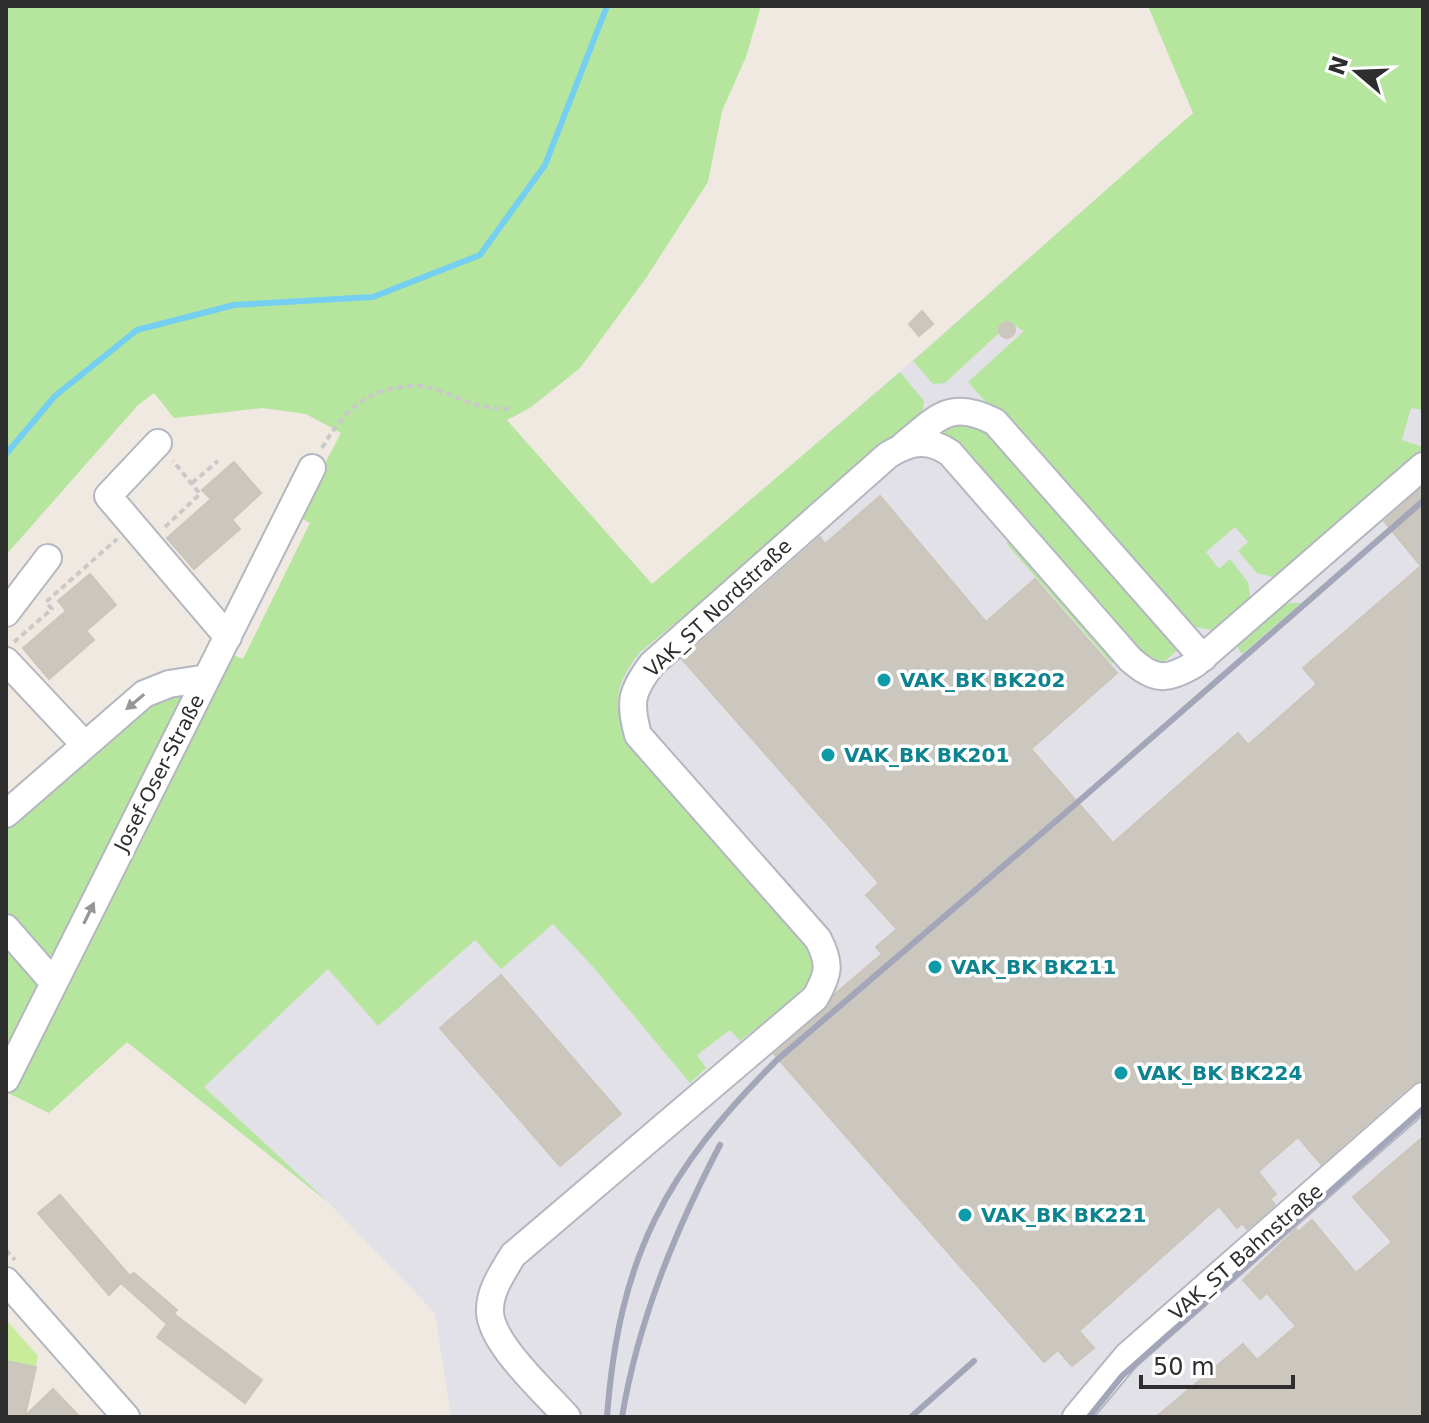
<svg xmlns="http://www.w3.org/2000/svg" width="1429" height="1423" viewBox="0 0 1429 1423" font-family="'DejaVu Sans',sans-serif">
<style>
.industrial{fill:#e3e1e8}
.green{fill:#b6e59e}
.pitch{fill:#c9ec9a}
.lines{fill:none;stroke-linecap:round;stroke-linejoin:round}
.stream{stroke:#75cff0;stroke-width:6}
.building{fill:#cbc7bf;stroke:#cbc5ba;stroke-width:2}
.minor-casing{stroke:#b4b7c1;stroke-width:30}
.path{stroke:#c9c9c9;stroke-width:4;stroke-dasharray:6 4;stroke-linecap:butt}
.minor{stroke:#fff;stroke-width:26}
.rail{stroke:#a3a6b8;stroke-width:6}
.oneway{fill:#969696}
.culture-dot{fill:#0f9aa8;stroke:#fff;stroke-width:3}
.labels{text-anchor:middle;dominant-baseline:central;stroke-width:7;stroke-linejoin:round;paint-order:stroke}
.street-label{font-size:20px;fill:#2e2e2e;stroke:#fff}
.culture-label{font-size:20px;font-weight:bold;fill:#0d838f;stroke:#fff;text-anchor:start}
</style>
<rect width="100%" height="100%" fill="#efe9e1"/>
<path class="industrial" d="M1423,6V1417H451L435,1313L328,1202L127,1042L906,366L1194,113Z"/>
<path class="green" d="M6,6H761L746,57L722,111L708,182L646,278L580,368L530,408L507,420L652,584L900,372L924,401L922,413L805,517L640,652C616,683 613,698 625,736L809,946C811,954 814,963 813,971C810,991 756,1027 740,1041L730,1030L697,1055L706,1068L690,1083L594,968L553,924L501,969L475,940L378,1026L328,969L204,1087L328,1202L127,1042L49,1113L10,1094L229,653L243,659L310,523L297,516L341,433L306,414L262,408L174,418L154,393L138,405L6,555Z
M1148,6H1423V410L1411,408L1402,440L1423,447V450L1277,578L1257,573L1238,551L1248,542L1235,527L1206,552L1219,569L1230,559L1248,582L1251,600L1218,631L1195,627L1169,608L968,382L1024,331L1010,323L1002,324L999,333L945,383L933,384L913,361L1193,113Z
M957,424H974L989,430L1182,646L1156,669L940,434L942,429Z
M1012,541L1119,657L1112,664L1006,543Z
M1290,603H1301L1242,654L1238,648L1239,641L1280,605Z
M181,695L183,699L57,954L43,956L6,919V824L148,699Z
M6,946L35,979L38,991L6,1058Z"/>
<path class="pitch" d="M6,1320L38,1356L25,1417H6Z"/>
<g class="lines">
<path class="stream" d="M6,454L55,396L137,330L234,305L373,297L480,255L545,165L607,6"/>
</g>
<path class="building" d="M922,311L933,324L919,336L909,324Z
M999 330a8 8 0 1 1 16 0a8 8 0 1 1-16 0Z
M234,462L261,493L232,520L240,529L194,569L167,538L211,499L202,490Z
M1423,487V1080L1412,1084L1321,1164L1298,1137L1258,1172L1276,1194L1270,1199L1275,1205L1247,1229L1242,1223L1237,1228L1219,1206L1079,1331L1094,1348L1072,1366L1058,1350L1044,1362L774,1054L825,1010L835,994L882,954L876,947L897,929L866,895L879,883L682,659L820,537L825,544L880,496L986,622L1035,579L1117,673L1031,749L1113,843L1238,733L1248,745L1317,684L1303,668L1421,566L1384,521Z
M90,574L116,605L86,631L94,640L49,679L23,648L66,611L58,601Z
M501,975L621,1114L560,1166L440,1028Z
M1423,1137V1417H1156L1243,1344L1257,1360L1296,1326L1267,1293L1260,1299L1243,1280L1296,1229L1298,1232L1312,1220L1356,1273L1392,1242L1353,1197Z
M60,1195L130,1276L128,1277L134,1273L177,1310L174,1314L262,1380L245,1403L157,1337L167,1324L121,1283L109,1295L38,1213Z
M6,1361L36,1367L25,1416L53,1389L80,1417H6Z"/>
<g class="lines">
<defs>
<path id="minor" d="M158,443L108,496L228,637
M904,445C938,417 951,399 995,422L1203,658
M6,613L48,558
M6,661L85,745
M6,814L144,694L169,684L207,678
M6,928L54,983
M6,1079L312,468
M6,1281L126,1417
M567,1417C546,1393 491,1344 490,1312C489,1291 503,1272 513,1255L815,998C829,974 831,964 818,939L638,735C629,702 631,692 652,664L888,455C911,441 928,438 950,453L1130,659C1154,681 1167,681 1195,664L1423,466
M1076,1417L1127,1356L1423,1096"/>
</defs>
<use href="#minor" class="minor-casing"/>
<path class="path" d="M322,448C341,415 363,391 403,387C409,386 416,385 422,386C457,393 474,412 513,408
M192,483L218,461
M165,527L200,494L173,461
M14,642L52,609L46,602L117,539
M6,1250L15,1260"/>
<use href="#minor" class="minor"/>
<path class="rail" d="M607,1417C619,1257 665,1171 778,1059L1063,815L1423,501
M622,1417C638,1321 675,1231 720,1145
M911,1417L974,1361
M1089,1417L1122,1376L1423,1109"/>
</g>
<defs><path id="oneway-solid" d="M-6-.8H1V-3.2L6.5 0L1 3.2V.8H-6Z" transform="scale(2)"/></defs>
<g class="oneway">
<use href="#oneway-solid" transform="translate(135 702) rotate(140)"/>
<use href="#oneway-solid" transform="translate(89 913) rotate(-64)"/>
</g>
<g class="culture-dot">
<circle cx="884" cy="680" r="8"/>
<circle cx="828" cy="755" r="8"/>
<circle cx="935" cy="967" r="8"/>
<circle cx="1121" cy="1073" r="8"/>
<circle cx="965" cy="1215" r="8"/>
</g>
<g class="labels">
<g class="street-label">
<text transform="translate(718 608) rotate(-43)">VAK_ST Nordstraße</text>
<text transform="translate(159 773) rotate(-63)">Josef-Oser-Straße</text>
<text transform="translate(1246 1252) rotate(-41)">VAK_ST Bahnstraße</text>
</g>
<g class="culture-label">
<text x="900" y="680">VAK_BK BK202</text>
<text x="844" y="755">VAK_BK BK201</text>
<text x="951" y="967">VAK_BK BK211</text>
<text x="1137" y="1073">VAK_BK BK224</text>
<text x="981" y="1215">VAK_BK BK221</text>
</g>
</g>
<rect width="1429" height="1423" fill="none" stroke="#2e2e2e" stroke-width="16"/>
<g transform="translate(1357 72) rotate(289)" stroke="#ffffff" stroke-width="6" paint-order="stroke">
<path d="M0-6L14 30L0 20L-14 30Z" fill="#2e2e2e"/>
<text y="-12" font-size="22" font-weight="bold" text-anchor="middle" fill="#2e2e2e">N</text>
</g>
<path d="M1141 1375v12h152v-12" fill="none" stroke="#2e2e2e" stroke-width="4"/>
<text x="1153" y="1375" font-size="24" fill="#2e2e2e" stroke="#ffffff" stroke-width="6" paint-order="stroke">50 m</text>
</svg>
